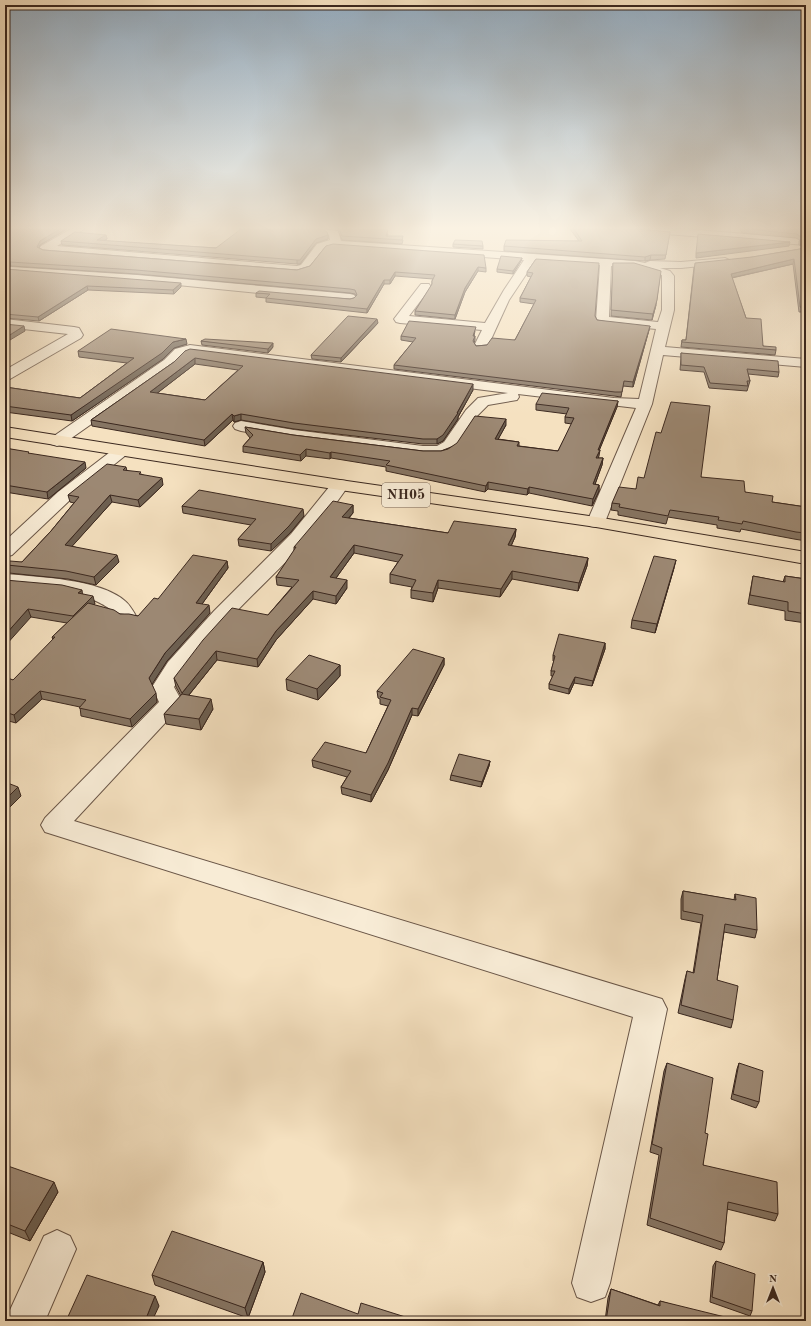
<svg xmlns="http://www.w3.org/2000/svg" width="811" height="1326" viewBox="0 0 811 1326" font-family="'Old Standard TT',serif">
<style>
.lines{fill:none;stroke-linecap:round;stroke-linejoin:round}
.minor-casing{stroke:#6a5647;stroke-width:2}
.major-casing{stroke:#3b281f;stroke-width:2}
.minor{fill:#f8ecd6;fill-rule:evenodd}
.major{fill:#f5e1c0;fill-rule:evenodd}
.wall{fill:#867563;stroke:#3b281f;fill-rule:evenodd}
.shaded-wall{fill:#6d5f50;stroke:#3b281f}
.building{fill:#9c8873;stroke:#3b281f;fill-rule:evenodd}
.labels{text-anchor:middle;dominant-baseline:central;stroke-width:3;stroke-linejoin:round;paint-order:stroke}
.shield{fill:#f8ecd6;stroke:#746356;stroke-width:1}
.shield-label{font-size:14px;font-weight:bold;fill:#3b281f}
</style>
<rect width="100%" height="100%" fill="#f5e1c0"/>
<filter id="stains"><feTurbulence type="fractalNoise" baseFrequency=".005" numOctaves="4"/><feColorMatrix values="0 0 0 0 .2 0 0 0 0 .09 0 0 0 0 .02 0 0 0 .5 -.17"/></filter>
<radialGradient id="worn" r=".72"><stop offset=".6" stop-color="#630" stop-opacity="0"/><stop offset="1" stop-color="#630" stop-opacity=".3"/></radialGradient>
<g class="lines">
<defs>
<path id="minor" d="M71,229H84L57,246L297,266L301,265L317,244L330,240L329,235L320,229L338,231L341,241L635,261L645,263L650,261L681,262L725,258L731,261L729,263L681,268H660L670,271L674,276V310L665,347L806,359V367L663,355L652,404L605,522L602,526L596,527L590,526L587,522L636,408L518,394L519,397L517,400L488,405L477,416L456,448L447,454L441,456H423L294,440L241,431L235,429L233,426L235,423L241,421L294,430L423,446H437L444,442L466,410L478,398L508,393L191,353L185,355L174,366L63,444L57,446L51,444L49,441L51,438L164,360L175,349L190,345L614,398L639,399L656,329L598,323L596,320L600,265L535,261L509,300L488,346L486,349H476L474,346L482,330L400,323L396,322L394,319L421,284H429L431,287L409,316L485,323L504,290L524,260L333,246L325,248L309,269L297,272L44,252L39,249L41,246ZM611,266L634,267L662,275V310L658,322L609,317Z
M636,229H685L806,239V245L641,232Z
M11,267L137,275L350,294L354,295L356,298L354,301L350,302L137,281L7,272L5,270L7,268Z
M5,319L74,327L79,328L83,335L81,338L10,379L5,380V370L68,334L5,327Z
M120,447L126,449L128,452L126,455L70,500L12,555L5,557V541L58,492L114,449Z
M340,480L346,481L349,485C335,505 320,525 304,543C260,590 209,632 174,687L183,703L179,708L74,821L662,999L667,1009L610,1283L605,1297L591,1302L577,1297L572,1283L633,1017L45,832L41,825L45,818L159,702L152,687L168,662L214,611L291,534L334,481Z
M5,574C38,577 100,579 125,601C130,605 133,611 136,616L133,620C118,624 120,619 111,610C108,607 102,604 98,602C71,588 35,589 5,586Z
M57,1230L70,1236L76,1249L45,1321H5L44,1236Z"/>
<path id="major" d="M5,427L340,480L596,517L806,552V564L596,527L340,490L5,437Z"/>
</defs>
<use href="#minor" class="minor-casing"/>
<use href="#major" class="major-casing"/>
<use href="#minor" class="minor"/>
<use href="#major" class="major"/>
</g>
<path class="wall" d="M5,229H67L40,245L39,248L43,250L297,270L310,266L326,246L486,268V272L478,271L465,292L455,319L415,315V311L432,285V281L433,279L395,276L390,284H384L367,313L266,302V298L256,297V293L350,299L354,298L356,296L355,294L350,293L137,274L11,266L5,268Z
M337,229H363L388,234L387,236L403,240L402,244L342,240L338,230Z
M570,229H636L670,232L665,259L650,260L645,261L504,251V246L579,241Z
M740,229H806V244L799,245L800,240L796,238L742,233Z
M106,235L107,239L103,241L216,248L328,235V239L316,243L300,264H297L62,245L61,241Z
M453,244L483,246V249L453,247Z
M806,248V312H799L793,264L732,278L746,318L763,346L776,350L775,355L681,347L682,340H686L694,267Z
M522,258L521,261L513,274L497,272V269Z
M536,259L595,316L597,320L649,330L633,387L623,386L621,397L614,396L394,369V365L413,342L401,340V336L475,331L474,336H475V340L474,343L476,346L487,345L515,340L534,304L520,302V298L531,277L527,276V272Z
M613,263L656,305L652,320L611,316Z
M5,269L181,287L174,294L88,290L39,321L5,318Z
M378,323L341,362L312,359L311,355Z
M201,341L273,347L268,353L202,345Z
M187,344L174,348L163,359L72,421L5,412V387L80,398L127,363L79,357L78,351Z
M185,351L473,390L458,417V419L443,441L437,444H423L294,429L241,420L234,422L233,420L205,446L92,426L91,420L174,362ZM195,364L238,370L205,400L157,393Z
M681,353L779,372L778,377L748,374L750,381L747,391L709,388L704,372L680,370L681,358Z
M618,401L617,407L599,450L598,458H603L602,465L595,484L599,485V491L592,506L529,493L527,495L488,489L485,492L386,471V467L331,458L330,459L306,456L301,461L243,452V446L250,438L246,433L245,427L293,435L423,451H441L506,425L498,439L519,442V446L558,451L572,424L565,423V417L567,414L536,410V404Z
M5,448L30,454L86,468L48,499L5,492Z
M126,467L127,471L141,474L163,485L140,507L112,502L72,546L119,562L96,585L68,579L9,573L7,565L22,562L51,531L74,503L70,502L68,495Z
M701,477L745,492L772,502L806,507V541L794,539L741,529L740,532L717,528V525L668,517L666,524L618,515V511L611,510L612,503L636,489L644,478Z
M353,505V513L349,518L448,533L516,529L515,537L511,546L588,558L587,566L578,591L512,579L500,597L438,588L433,602L411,598V590L412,587L390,583V574L398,562L354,553L336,578L347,588L336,604L313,599L276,640L258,667L217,660L189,695L213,709L201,730L166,724L164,714L181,696L176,687L174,678L268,615L292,587L277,585L276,577L294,551V547Z
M182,506L304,516L290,533L271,551L239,546L238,539L251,525L183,513Z
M227,561L228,568L202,604L210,613L167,661L152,684L157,702L132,727L81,716L80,707L42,699L16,723L5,720V680H13L53,640L52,637L67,623L31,617L5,580L83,594L95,604L94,605L120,614L138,616L158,599Z
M674,568L655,633L631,628L632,620Z
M753,576L783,582L785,576L806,579V623L785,620V611L748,604Z
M605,643V649L592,686L574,683L569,694L549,689V684L553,676H551V671L554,661H553V655Z
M444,658V665L418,716L412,715L388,770L371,802L342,794L341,787L347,777L313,767L312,760L366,753L388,706L380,704V699L378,698L377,691Z
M340,665V676L318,700L287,690L286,679Z
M490,761L489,766L481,787L450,780L451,775Z
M683,891L734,900L735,894L757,930L755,938L724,932L717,980L733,1020L731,1028L678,1013L685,979L687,971L693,973L701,923L681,919V899Z
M667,1063L705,1133L703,1165L778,1214L775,1221L727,1209L724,1243L721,1250L647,1225L659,1155L650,1152L664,1071Z
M739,1063L759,1102L756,1108L731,1099L737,1069Z
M5,1165L58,1192L30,1241L5,1231Z
M716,1261L752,1311L750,1316L710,1302L713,1266Z
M263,1262L265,1272L248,1318L155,1285L152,1275Z
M611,1289L658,1305L660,1301L725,1321H605L608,1298Z"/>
<path class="shaded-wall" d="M60,229H67L40,245L38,250L37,247L40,241Z
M106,235L107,239L97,244V240Z
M328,235V239L316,243L300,264H297V260L316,239Z
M806,240V244L799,245V241Z
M790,242L789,246L696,258V253Z
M651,255L650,260L645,261V257Z
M522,258L521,261L513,274V271Z
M794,259L793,264L730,278L731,274Z
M10,262L11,266L5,268V264Z
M478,267V271L465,292L455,319V315L465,288Z
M395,272V276L390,284V280Z
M660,276L656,305L652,320L653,314Z
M384,280V284L367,313V309Z
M181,283V287L174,294L173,290Z
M87,286L88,290L39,321L38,317Z
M377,319L378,323L341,362V358Z
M24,326L25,331L5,343V338Z
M650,326L649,330L633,387V382Z
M186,339L187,344L174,348L163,359L72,421L71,415L173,342Z
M273,343V347L268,353V349Z
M195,358V364L151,398L150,392Z
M473,384V390L458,417V419L443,441L437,444V439L457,413Z
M618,401L617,407L597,456L598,450Z
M232,414L233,420L205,446L204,440Z
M241,414V420L234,422V416Z
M506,419V425L495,445V439Z
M306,449V456L301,461L300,455Z
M600,450L599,456L596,464V458Z
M331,452V458L330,459V453Z
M603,458L602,465L593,490V484Z
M85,462L86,468L48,499L47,492Z
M162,478L163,485L140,507L138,500Z
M488,482V489L485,492L486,486Z
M599,485V491L592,506L593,499Z
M529,487V493L527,495L528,489Z
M110,495L112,502L67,552L65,545Z
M353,505V513L342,525V517Z
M303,509L304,516L290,533L271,551V544Z
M516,529L515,537L508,553V545Z
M354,545V553L331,585L330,577Z
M117,555L119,562L96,585L94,577Z
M588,558L587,566L578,591L579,583Z
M676,560L674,568L655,633L657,624Z
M227,561L228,568L197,611L196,603Z
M512,571V579L500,597L501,589Z
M347,580V588L336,604V596Z
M438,580V588L433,602V593Z
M82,590L83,598L78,593Z
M313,591V599L276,640L258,667L257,659L276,631Z
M93,596L95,604L75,624L73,616Z
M209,605L210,613L167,661L151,686L149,678L165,653Z
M28,609L31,617L5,646V635Z
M605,643V649L592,686L593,681Z
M216,651L217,660L184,701L182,693Z
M444,658V665L418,716V709Z
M340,665V676L318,700L317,689Z
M575,677L574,683L569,694V689Z
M40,691L42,699L16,723L14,715Z
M156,693L157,702L132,727L130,719Z
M211,699L213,709L201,730L199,719Z
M412,708V715L388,770L371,802V795Z
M490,761L489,766L481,787L482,782Z
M18,787L21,796L5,812V800Z
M6,821L9,830L5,834V822Z
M54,1182L58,1192L30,1241L25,1231Z
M263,1262L265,1272L248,1318L245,1308Z
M155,1296L159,1306L152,1321H145Z"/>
<path class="building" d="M5,229H60L40,241L37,247L43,250L297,270L310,266L326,246L333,244L484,255L486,268L478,267L465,288L455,315L415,311L432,284V281L435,275L395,272L390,280H384L367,309L266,298L270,294L256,293L259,291L350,299L354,298L357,295L355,290L350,289L136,270L10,262L5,264Z
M241,229H323L327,232L328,235L316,239L300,260H297L61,241L75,232L106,235L97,240L216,248Z
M339,229L388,230L386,236H403L402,240L342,236Z
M574,229H636L670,232L666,255H651L645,257L504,246L506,240L582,241Z
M748,229H806V240L799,241L802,238L797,234Z
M698,234L790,242L696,253Z
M455,240L482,241L483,246L453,244Z
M806,248V308L800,307L794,259L731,274L746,318L761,319L763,346L776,347V350L682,342V340H686L695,263L752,257Z
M501,256L522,258L513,271L497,269Z
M536,259L599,263L595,316L597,320L650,326L633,382L624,381L622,392H615L394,365L416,338L401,336L409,321L476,327L473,336H475L473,341L476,346L487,345L492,338L515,340L536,300L520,298L533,273L527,272Z
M613,263H634L661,271L657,300L653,314L611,310Z
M5,269L181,283L173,290L87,286L38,317L5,314Z
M348,316L377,319L341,358L311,355Z
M5,324L24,326L5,338Z
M111,329L186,339L173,342L162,353L71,415L5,406V387L80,398L134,358L78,351Z
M205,339L273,343L268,349L201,341Z
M190,349L473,384L457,413H458L443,435L437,439H423L294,423L241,414L234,416L232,414L204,440L91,420L174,362L185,351ZM195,358L243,366L205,400L150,392Z
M681,353L778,361L779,372L747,369L750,381H747L748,386L710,383L704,367L681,365Z
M542,393L618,401L598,450H600L596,458H603L593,484L599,485L593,499L529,487L528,489L488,482L486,486L386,465L390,461L331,452L330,453L306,449L300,455L243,446L253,435L245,427L293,435L423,451H441L448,449L457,443L475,416L506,419L495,439L519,442L517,446L558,451L574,418L565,417L569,408L536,404Z
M671,402L710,406L701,477L744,481L745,492L773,496L772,502L806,507V533L796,532L743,521L742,524L718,520L719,517L670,510L668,516L619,507L620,504L612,503L619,487L636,489L638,477L644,478L656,432L661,433Z
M5,448L29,452L28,453L85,462L47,492L5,485Z
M107,464L126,467L123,470L141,472L139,474L162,478L138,500L110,495L65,545L117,555L94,577L66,571L7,565L10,561L22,562L51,531L79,497L68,495Z
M199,490L303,509L289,526L271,544L238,539L256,519L182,506Z
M333,501L353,505L342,517L448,533L454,521L516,529L508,545L588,558L579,583L512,571L501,589L438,580L433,593L411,590L416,580L390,574L403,555L354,545L330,577L347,580L336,596L313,591L276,631L257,659L216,651L182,693L174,678L203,640L232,608L268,615L299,580L276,577L296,547H294Z
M193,555L227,561L196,603L209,605L165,653L149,678L156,693L130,719L79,708L86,700L40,691L14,715L5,712V680L8,678L13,680L55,637H52L88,603L114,610L120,614H129L138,616L154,598L158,599Z
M654,556L676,560L657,624L632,620Z
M753,576L785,582V576L806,579V614L788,611V602L750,595Z
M5,580L62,585L82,590L78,593L93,596L73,616L28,609L5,635Z
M559,634L605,643L593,681L575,677L569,689L549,684L555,671H551L555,656L553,655Z
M413,649L444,658L418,709L412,708L388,763L371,795L341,787L351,771L312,760L325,742L366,753L391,700L380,697L383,693L377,691Z
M309,655L340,665L317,689L286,679Z
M182,694L211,699L199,719L164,714Z
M459,754L490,761L482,782L451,775Z
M5,782L18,787L5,800Z
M683,891L736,900L735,894L756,898L757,930L725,924L717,980L738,986L733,1020L681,1005L687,971L694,973L703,915L683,911Z
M667,1063L713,1078L705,1133L708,1134L703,1165L777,1182L778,1214L728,1202L724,1243L650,1218L662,1148L652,1144Z
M739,1063L763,1071L759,1102L733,1094Z
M5,1165L54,1182L25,1231L5,1223Z
M172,1231L263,1262L245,1308L152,1275Z
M716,1261L755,1274L752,1311L712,1297Z
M87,1275L155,1296L145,1321H66Z
M611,1289L660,1306V1301L725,1317V1321H606Z
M301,1293L358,1314L361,1303L418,1321H291Z"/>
<linearGradient id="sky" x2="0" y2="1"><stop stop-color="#94adc2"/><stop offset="0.55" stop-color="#faf2e3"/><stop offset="1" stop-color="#faf2e3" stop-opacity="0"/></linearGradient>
<rect width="811" height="415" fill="url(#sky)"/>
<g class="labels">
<rect class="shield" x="382" y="483" width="48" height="24" rx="3"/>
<g class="shield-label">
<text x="406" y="495">NH05</text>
</g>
</g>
<rect width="811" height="1326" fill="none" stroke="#f5e1c0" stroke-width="20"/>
<rect x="6" y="6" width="799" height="1314" fill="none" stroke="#3b281f" stroke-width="2"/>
<rect x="10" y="10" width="791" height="1306" fill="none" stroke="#3b281f"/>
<g transform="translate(773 1288)" stroke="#f8ecd6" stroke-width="3" paint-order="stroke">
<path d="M0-3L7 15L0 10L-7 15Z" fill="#3b281f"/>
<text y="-6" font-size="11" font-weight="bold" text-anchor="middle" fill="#3b281f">N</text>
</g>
<rect width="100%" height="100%" filter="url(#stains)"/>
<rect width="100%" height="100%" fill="url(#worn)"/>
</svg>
